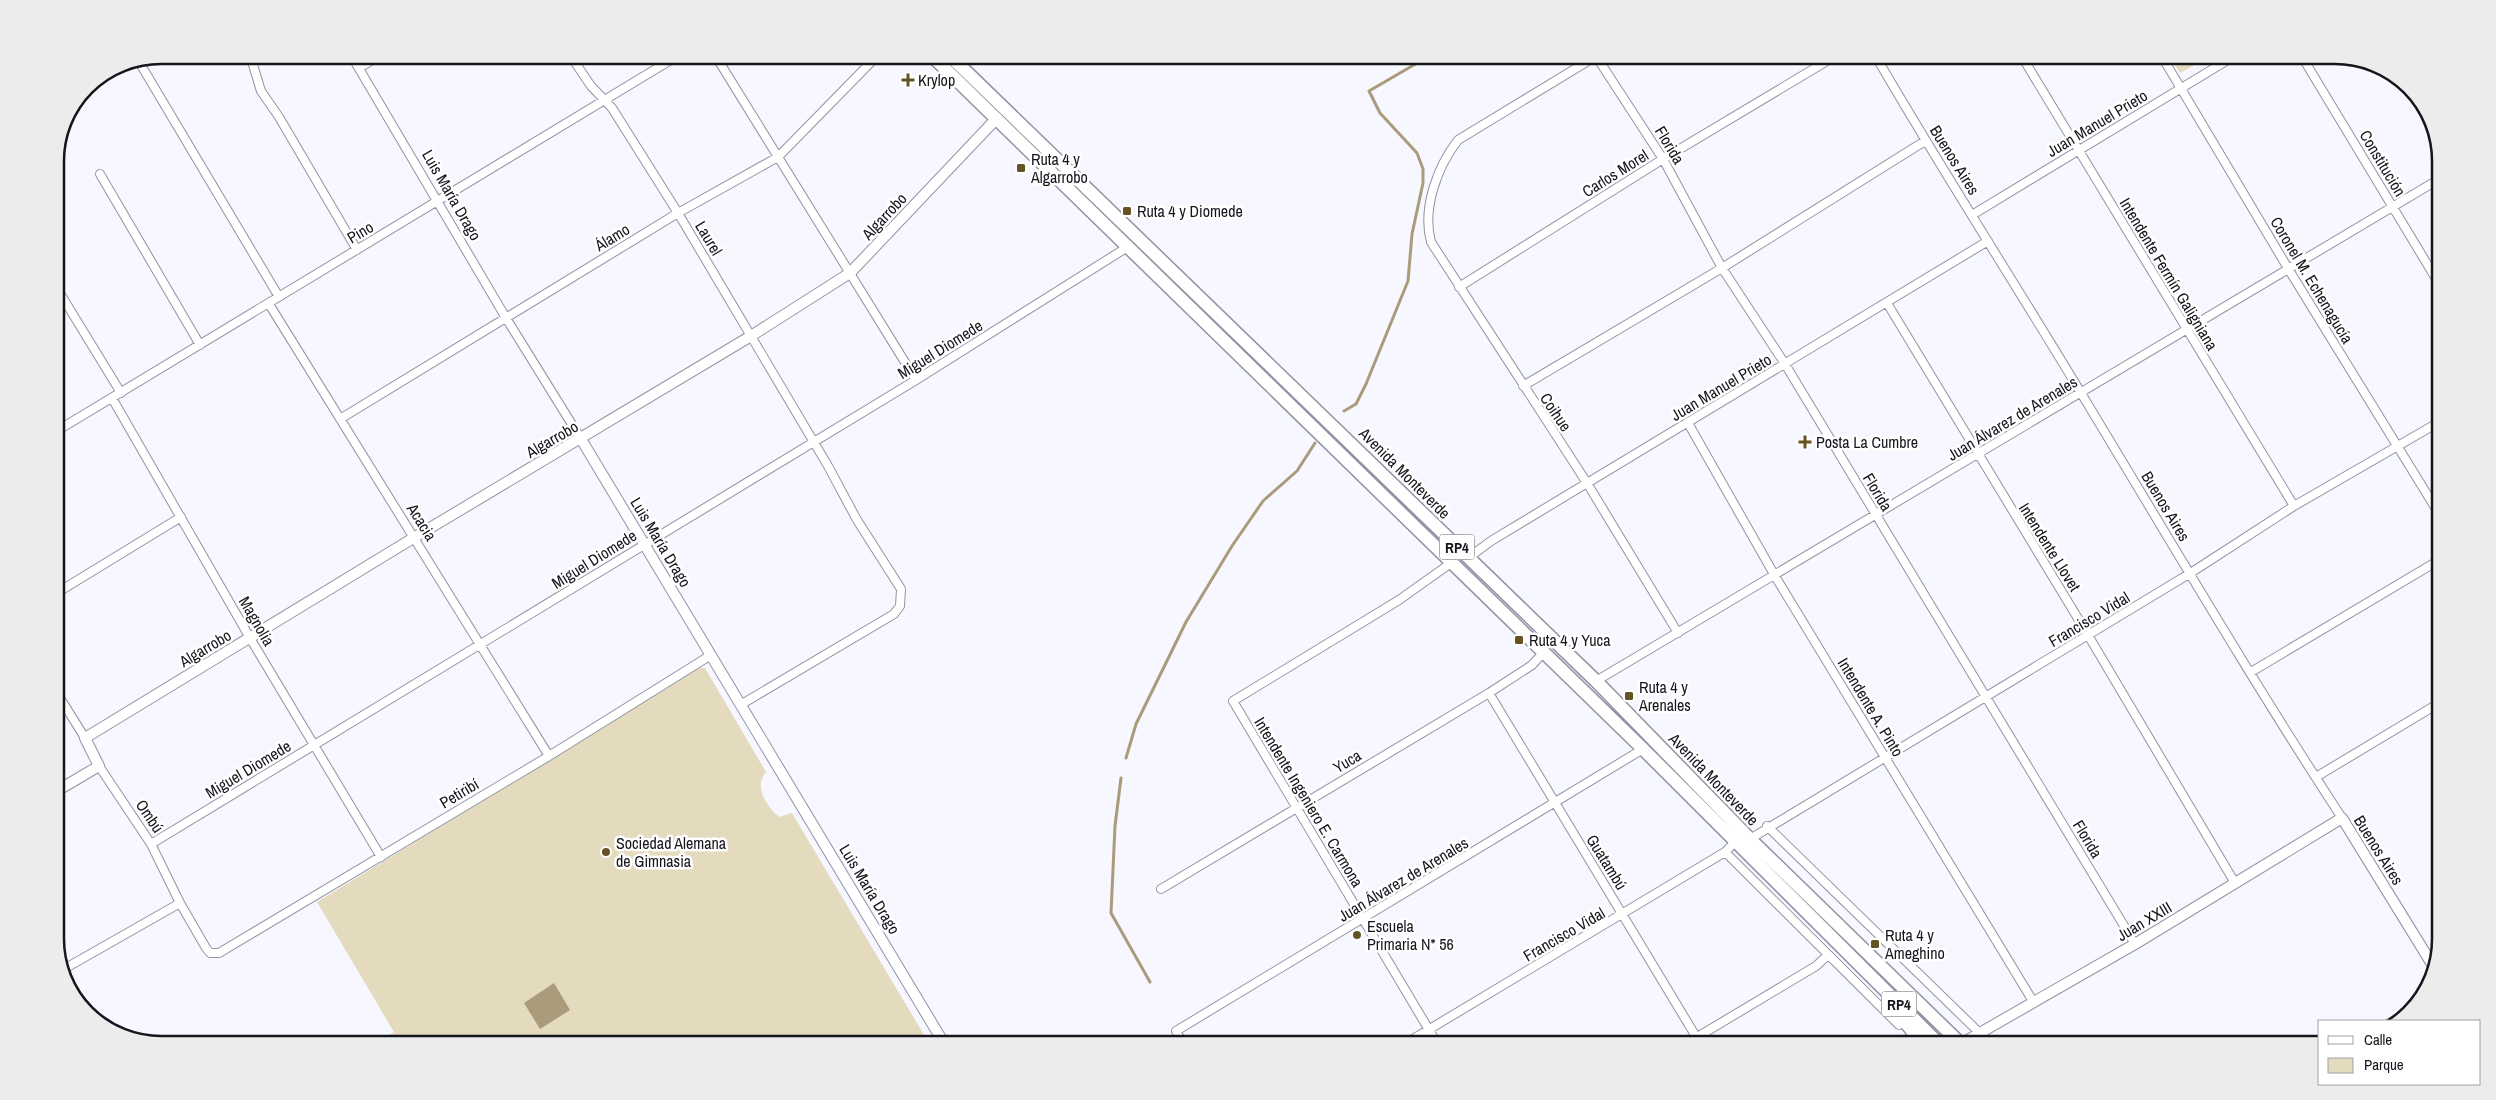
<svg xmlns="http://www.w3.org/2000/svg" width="2496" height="1100" viewBox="0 0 2496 1100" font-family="'Archivo Narrow',sans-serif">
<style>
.green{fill:#e4dabe}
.water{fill:#aa9c7b}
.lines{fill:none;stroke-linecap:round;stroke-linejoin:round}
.stream{stroke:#aa9c7b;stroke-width:3}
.minor-casing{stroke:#9193a5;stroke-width:10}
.tertiary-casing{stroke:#9193a5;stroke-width:12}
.primary-casing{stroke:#9193a5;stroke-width:15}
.minor{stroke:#fff;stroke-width:8}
.tertiary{stroke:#fff;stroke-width:10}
.primary{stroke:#fff;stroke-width:12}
.poi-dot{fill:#655321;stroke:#fff;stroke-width:2}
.labels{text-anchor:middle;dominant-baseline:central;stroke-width:5;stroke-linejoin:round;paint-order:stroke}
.shield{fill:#fff;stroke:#5b5b60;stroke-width:1}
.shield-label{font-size:15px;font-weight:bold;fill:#15151c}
.poi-label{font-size:16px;fill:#15151c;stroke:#fff;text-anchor:start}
.street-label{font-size:16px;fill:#15151c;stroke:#fff}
.rim{fill:none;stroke:#15151c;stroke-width:2.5}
</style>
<rect width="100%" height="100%" fill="#f6f7ff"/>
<path class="green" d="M2169,55H2213L2180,73Z
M699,668H705L766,772C753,787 767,806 779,817L792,813L930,1045H373L394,1032L317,902Z"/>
<path class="water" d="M554,983L570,1010L540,1029L524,1003Z"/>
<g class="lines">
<path class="stream" d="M1344,411L1356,404L1366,384L1408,281L1412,234L1423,183V169L1417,153L1380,113L1369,91L1431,55
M1126,758L1136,724L1186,622L1232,546L1263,501L1297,471L1315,443
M1121,778L1115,826L1111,913L1150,982"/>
<defs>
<path id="minor" d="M250,55L261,91L279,117L357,250
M351,55L506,318L581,439
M570,55L591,86L612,108L678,213L828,466L857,520L901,589L900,606L894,614L742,704
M715,55L916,380
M1598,55L1458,140C1437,167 1422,209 1431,242L1587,483L1678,633
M1875,55C1941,169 2013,280 2081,393C2167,535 2251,679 2342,818
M2021,55L2294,506
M2161,55L2289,270L2441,517
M2301,55L2441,287
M1596,56L1663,159L1722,268L1785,364L2135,944
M138,60L279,297
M359,68L381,55
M100,174L200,345
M1972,215L2236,55
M55,285L121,393
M1459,287L1663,159L1837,55
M1887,303L2088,635L2235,883
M269,304L549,756
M1523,386L1722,268L1925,141
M112,398L250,638L381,857
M340,419L678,213L778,157L878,55
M1688,423L1775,576L2034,1003
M55,432L679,55
M1468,558L1491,541L1988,241
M55,594L181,517
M2251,672L2441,559
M1596,681L2441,178
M55,690L85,738
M1489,693L1701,1045
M99,766L151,844L180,903L206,948L210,953H219L549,756L711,655
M2316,777L2441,702
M1767,826L1992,1045
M1750,839L2189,574L2294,506L2441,421
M151,844L916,380L1126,248
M1725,852L1899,1025
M1161,889L1489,693L1532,665L1543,653
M64,969L180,903
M69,983L86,1010
M1184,1045L1176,1031L1643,749
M1403,1045L1725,852L1735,842
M1438,1045L1233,701L1399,600L1451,563
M1684,1045L1816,966L1828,955"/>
<path id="tertiary" d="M581,439L945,1045
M55,792L99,766L85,738L415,537L751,336L850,273L997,118
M1959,1045L2135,944L2342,818L2435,969"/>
<path id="primary" d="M931,55L1643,749L1940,1045
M949,55L1596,681L1750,839L1962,1045
M1892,1008L1910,1028L1922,1045"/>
</defs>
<use href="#minor" class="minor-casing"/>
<use href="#tertiary" class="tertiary-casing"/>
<use href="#primary" class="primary-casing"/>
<use href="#minor" class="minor"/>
<use href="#tertiary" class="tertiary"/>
<use href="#primary" class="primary"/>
</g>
<g class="poi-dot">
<path d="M905.5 72.5h5v5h5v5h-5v5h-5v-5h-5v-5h5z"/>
<rect x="1016" y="163" width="10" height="10" rx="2.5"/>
<rect x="1122" y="206" width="10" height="10" rx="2.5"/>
<path d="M1802.5 434.5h5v5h5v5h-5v5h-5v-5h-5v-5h5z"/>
<rect x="1514" y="635" width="10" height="10" rx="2.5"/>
<rect x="1624" y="691" width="10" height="10" rx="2.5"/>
<circle cx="606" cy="852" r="5"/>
<circle cx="1357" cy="935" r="5"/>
<rect x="1870" y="939" width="10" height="10" rx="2.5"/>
</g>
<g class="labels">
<g class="shield">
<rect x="1439.5" y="534.5" width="35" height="25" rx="4"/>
<rect x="1881.5" y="991.5" width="35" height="25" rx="4"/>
</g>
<g class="shield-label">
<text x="1457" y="547">RP4</text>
<text x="1899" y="1004">RP4</text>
</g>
<g class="poi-label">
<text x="918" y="80">Krylop</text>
<text x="1031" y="159">Ruta 4 y<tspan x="1031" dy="18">Algarrobo</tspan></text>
<text x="1137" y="211">Ruta 4 y Diomede</text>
<text x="1816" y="442">Posta La Cumbre</text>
<text x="1529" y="640">Ruta 4 y Yuca</text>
<text x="1639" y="687">Ruta 4 y<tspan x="1639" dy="18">Arenales</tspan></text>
<text x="616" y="843">Sociedad Alemana<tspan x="616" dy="18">de Gimnasia</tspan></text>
<text x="1367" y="926">Escuela<tspan x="1367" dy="18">Primaria N* 56</tspan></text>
<text x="1885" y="935">Ruta 4 y<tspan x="1885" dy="18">Ameghino</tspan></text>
</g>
<g class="street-label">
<text transform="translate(2097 123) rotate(-31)">Juan Manuel Prieto</text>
<text transform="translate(1670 145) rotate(59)">Florida</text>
<text transform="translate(1955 160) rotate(58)">Buenos Aires</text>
<text transform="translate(2383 163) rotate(59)">Constitución</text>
<text transform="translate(1615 173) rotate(-32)">Carlos Morel</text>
<text transform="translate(452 195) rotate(60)">Luis María Drago</text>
<text transform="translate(884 216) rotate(-47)">Algarrobo</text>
<text transform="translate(360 232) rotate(-31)">Pino</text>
<text transform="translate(612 237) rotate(-31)">Álamo</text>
<text transform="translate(709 238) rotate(59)">Laurel</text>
<text transform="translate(2169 274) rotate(59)">Intendente Fermín Galigniana</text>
<text transform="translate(2312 280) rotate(59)">Coronel M. Echenagucía</text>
<text transform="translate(940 349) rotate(-32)">Miguel Diomede</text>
<text transform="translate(1721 387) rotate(-31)">Juan Manuel Prieto</text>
<text transform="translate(1556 412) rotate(56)">Coihue</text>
<text transform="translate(2012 418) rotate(-31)">Juan Álvarez de Arenales</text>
<text transform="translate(552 439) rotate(-30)">Algarrobo</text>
<text transform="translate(1405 473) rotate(45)">Avenida Monteverde</text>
<text transform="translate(1878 492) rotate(59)">Florida</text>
<text transform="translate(2166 506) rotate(59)">Buenos Aires</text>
<text transform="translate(422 522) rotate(58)">Acacia</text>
<text transform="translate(661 542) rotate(59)">Luis María Drago</text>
<text transform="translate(2050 547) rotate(58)">Intendente Llovet</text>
<text transform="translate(594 559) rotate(-32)">Miguel Diomede</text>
<text transform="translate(2089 619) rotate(-31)">Francisco Vidal</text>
<text transform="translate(257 621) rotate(60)">Magnolia</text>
<text transform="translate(205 648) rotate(-31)">Algarrobo</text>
<text transform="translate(1871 707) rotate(59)">Intendente A. Pinto</text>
<text transform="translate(1347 761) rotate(-31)">Yuca</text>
<text transform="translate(248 769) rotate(-31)">Miguel Diomede</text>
<text transform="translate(1714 779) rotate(46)">Avenida Monteverde</text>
<text transform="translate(459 793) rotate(-31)">Petiribí</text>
<text transform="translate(1309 802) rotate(59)">Intendente Ingeniero E. Carmona</text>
<text transform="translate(150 816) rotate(56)">Ombú</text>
<text transform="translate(2088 839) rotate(59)">Florida</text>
<text transform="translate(2379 850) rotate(58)">Buenos Aires</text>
<text transform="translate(1607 862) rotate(58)">Guatambú</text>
<text transform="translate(1403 879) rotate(-31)">Juan Álvarez de Arenales</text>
<text transform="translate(870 889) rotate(59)">Luis María Drago</text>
<text transform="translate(2144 921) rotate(-31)">Juan XXIII</text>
<text transform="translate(1564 934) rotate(-30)">Francisco Vidal</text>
</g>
</g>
<path d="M0 0H2496V1100H0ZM161 64H2335A97 97 0 0 1 2432 161V939A97 97 0 0 1 2335 1036H161A97 97 0 0 1 64 939V161A97 97 0 0 1 161 64Z" fill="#ececed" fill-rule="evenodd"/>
<path class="rim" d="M161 64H2335A97 97 0 0 1 2432 161V939A97 97 0 0 1 2335 1036H161A97 97 0 0 1 64 939V161A97 97 0 0 1 161 64Z"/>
<rect x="2318" y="1020" width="162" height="65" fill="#ffffff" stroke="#a1a1a4"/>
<rect x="2328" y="1036" width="25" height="8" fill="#ffffff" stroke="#a1a1a4"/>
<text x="2364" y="1045" font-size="15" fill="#15151c">Calle</text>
<rect x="2328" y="1058" width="25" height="15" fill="#e4dabe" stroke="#a1a1a4"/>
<text x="2364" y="1070" font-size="15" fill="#15151c">Parque</text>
</svg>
